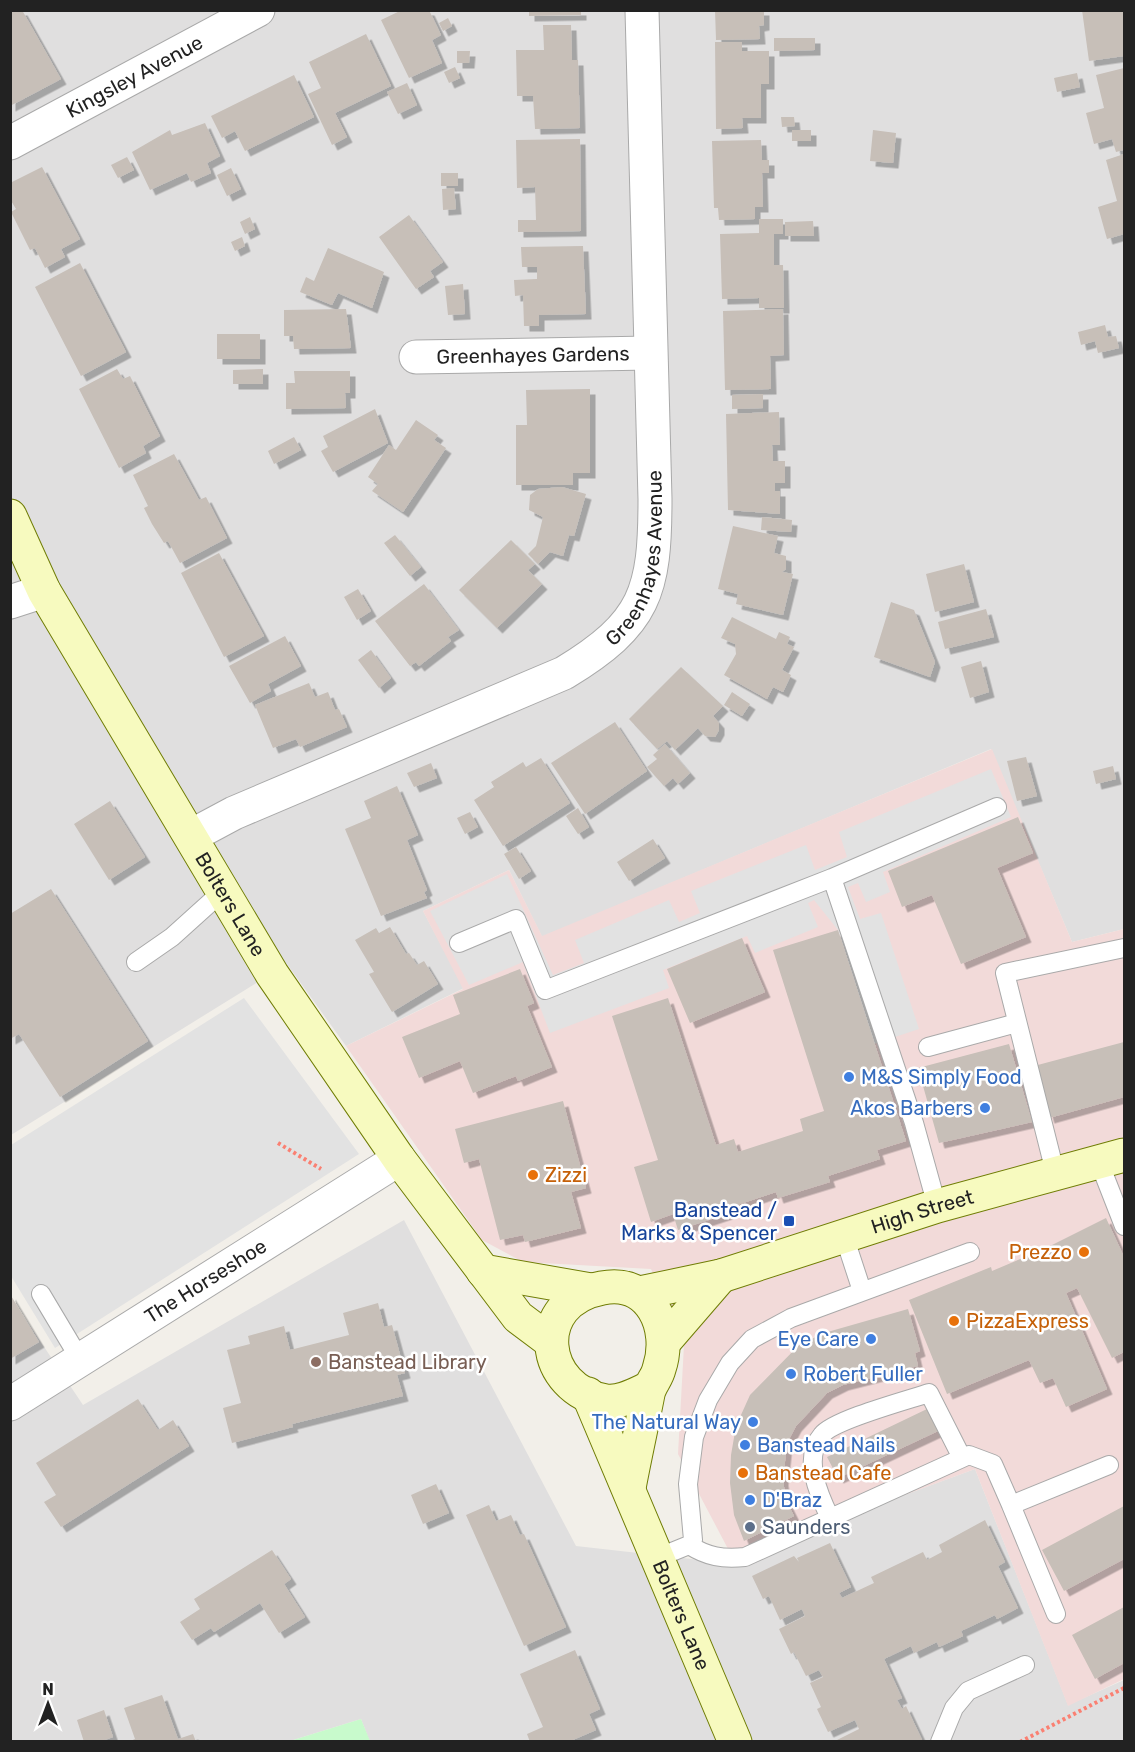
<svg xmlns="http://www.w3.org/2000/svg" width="1135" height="1752" viewBox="0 0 1135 1752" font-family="Rubik,sans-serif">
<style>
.residential{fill:#e0dfdf}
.commercial{fill:#f2dad9}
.park{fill:#c8facc}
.parking{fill:#e2e2e2}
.building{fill:#c7bfb8;filter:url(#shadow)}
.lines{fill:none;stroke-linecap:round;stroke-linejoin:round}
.lane-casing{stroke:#a9a9a9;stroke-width:20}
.street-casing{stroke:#a9a9a9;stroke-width:35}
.secondary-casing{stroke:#707d05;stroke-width:35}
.path{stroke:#fa8072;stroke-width:4;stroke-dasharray:3 3;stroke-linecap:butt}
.lane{stroke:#fff;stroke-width:18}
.street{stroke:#fff;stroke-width:33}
.secondary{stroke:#f7fabf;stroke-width:33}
.shop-dot{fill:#3f7fe0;stroke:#fff;stroke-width:2}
.food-dot{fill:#e8710a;stroke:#fff;stroke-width:2}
.transit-dot{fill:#1a4fb4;stroke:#fff;stroke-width:2}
.education-dot{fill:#8d6e63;stroke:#fff;stroke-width:2}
.service-dot{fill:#5c6f8a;stroke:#fff;stroke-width:2}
.labels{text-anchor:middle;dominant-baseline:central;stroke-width:5;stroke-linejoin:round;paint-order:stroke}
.street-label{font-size:20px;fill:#222;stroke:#fff}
.shop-label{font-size:20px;fill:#366cbe;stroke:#fff;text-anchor:start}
.food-label{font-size:20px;fill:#c56008;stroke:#fff;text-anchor:start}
.transit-label{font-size:20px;fill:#164399;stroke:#fff;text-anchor:end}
.education-label{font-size:20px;fill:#785e54;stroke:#fff;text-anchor:start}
.service-label{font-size:20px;fill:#4e5e75;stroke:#fff;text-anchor:start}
</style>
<defs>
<filter id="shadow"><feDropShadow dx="5.5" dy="5.5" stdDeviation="0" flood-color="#0004"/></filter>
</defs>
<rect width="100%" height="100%" fill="#f2efe9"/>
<path class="residential" d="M11,11H1124V929L1072,942L991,749L542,937L509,870L423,911L464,988L346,1046L287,964L11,1135Z
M404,1220L576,1546L736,1564L823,1525L975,1469L1068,1705L1124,1680V1741L370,1742L361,1719L290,1741H11L10,1296L83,1405Z"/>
<path class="commercial" d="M992,749L1072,942L1124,929V1679L1068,1706L975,1469L823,1525L736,1564L678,1454L684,1345L651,1269L523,1262L482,1240L346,1046L463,989L423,911L509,870L542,936Z"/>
<path class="park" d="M361,1719L370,1741H290Z"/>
<path class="parking" d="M991,769L1011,817L883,872L890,892L866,902L858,883L848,887L860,919L881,913L919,1029L874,1044L838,930L814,900L808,903L818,927L755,953L747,936L663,970L669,988L550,1033L523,962L469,985L430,911L507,874L553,975L584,963L575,940L669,900L679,922L700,913L691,891L806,845L815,870L847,857L839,832Z
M244,998L359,1154L55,1348L11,1276V1145Z"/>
<path class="building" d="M10,10H22L61,79L10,106Z
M402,10H429L441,35L432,40L442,63L409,78L381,20Z
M529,10H581V15L529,16Z
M715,10H764V25L759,26L760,39L716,40Z
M1082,10H1124V56L1089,61Z
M448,18L452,26L443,31L439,23Z
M543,25H571L572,60H578L580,128L535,129L533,96H517L516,50H544Z
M366,34L391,86L335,113L347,137L332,145L308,94L321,88L309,62Z
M774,38H815V50L774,51Z
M715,42H742V51H769V84H761V118H742L743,128L716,129Z
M457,51H470L469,63H457Z
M455,67L460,78L449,83L444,72Z
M1124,68V150L1116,152L1112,139L1094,144L1086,113L1104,108L1096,75Z
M1077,73L1080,87L1057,92L1054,78Z
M294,75L314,117L245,151L235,131L222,138L211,116Z
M407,83L417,105L398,114L387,92Z
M781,117H794L795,126L782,127Z
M205,123L220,156L207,163L211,173L191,182L187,173L150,190L132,152L170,130L172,135Z
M792,130H811V141H792Z
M873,130L896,133L893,163L870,161Z
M580,139L581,231L518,232V220H536L535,187L517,188L516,140Z
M761,140L762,160H769V173H762L763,207H755V219L719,220L718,208H714L712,141Z
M1124,154V234L1107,239L1098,207L1117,201L1106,160Z
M127,157L134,170L118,178L111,165Z
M42,167L80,239L61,249L65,257L45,268L35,248L30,250L11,212L16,209L10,199V183Z
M231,168L241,189L227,196L217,175Z
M441,173H458V186H441Z
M454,188L456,209L443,210L442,189Z
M409,215L443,262L430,271L434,277L416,289L379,237Z
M250,217L255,229L245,234L240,222Z
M759,219H783V234H774V265H783L784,308H759V298L722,299L720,234L759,233Z
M813,221L814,236H785V222Z
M242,237L245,246L235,251L231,242Z
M583,246L586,314L539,315V326H524L523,295L515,296L514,280L537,279V267H522L521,247Z
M328,248L384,272L372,308L338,293L332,305L300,292L306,277L314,281Z
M80,263L126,352L81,376L35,287Z
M463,284L465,314L448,315L445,286Z
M346,309L351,348L294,349L293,336H284V310Z
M783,309L784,355L770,356L771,389L725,390L723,311Z
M1105,325L1108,337L1116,336L1119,348L1098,353L1095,341L1081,345L1078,332Z
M217,334H260V359H217Z
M117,369L123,379L130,376L160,436L143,446L146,453L119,468L79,389Z
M263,369V384H233V370Z
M294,371H350V393H345L346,408L286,409V383H295Z
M590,389V473H573V485H516V425H527L526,390Z
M763,394V408L732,409V395Z
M375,409L388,443L333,472L321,451L328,447L323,436Z
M779,412L780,445H772L773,461H785V483H775V491H780V514L728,510L726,414Z
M416,420L438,435L434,440L446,448L403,512L372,491L378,484L368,477L389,445L396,450Z
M294,437L301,450L274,464L268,451Z
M174,454L199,500L206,497L227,538L180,563L168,541L164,543L152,524L144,508L148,506L133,475Z
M562,487L586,494L574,536L569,535L563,556L550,552L538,564L528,554L536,546L543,517L529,510L530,495L538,489Z
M762,517L792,520L791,532L761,530Z
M733,526L778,536L774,553L786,556V569L782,572L793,574L783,615L736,604L738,594L718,589Z
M395,535L421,567L410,576L384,543Z
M511,540L535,564L528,570L542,584L497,628L459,590Z
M219,553L264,636L224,657L181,573Z
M964,564L974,602L935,612L926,574Z
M424,584L459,630L448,637L451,641L419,666L416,662L410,666L375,621Z
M358,589L371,611L357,620L344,597Z
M891,602L914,610L935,662L930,677L874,657Z
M986,609L994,637L945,649L938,622Z
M732,617L776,639L779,632L790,637L787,644L794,647L782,670L791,675L783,692L773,687L767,699L724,675L736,654L735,644L721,638Z
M285,636L301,666L268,684L271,691L250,703L229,666Z
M371,650L391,678L379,688L358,660Z
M981,661L989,692L970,698L961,667Z
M681,667L723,706L713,716L719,723V730L715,737L705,736L698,728L675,750L667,741L657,749L629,719Z
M309,683L315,697L328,692L335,710L339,709L347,727L300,747L296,739L273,748L255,705Z
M732,692L750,704L742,716L724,705Z
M615,722L647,771L585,814L551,763Z
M665,744L690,773L678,784L673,778L664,786L647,767L657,759L653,755Z
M1026,757L1037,796L1017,801L1007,761Z
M541,758L570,803L503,846L474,800L494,787L491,782L523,762L526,767Z
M431,763L437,778L414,787L407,773Z
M1113,766L1116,779L1096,784L1093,771Z
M397,786L418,835L407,840L427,890L424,892L427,898L381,916L345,829L371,818L364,801Z
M110,801L145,857L109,880L74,824Z
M578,808L589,827L578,834L566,816Z
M470,812L478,827L465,834L457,818Z
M1018,817L1033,853L997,868L1026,937L961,964L932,895L902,907L888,871Z
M653,839L665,858L629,881L617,862Z
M516,847L531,871L519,879L504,854Z
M51,889L148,1041L60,1097L19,1034L10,1039V914Z
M390,927L406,954L409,953L417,965L424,961L438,984L392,1012L369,974L374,972L355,940L376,928L379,933Z
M838,930L906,1141L877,1150L880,1159L828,1176L830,1182L778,1198L776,1192L728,1208L730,1213L678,1230L673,1214L651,1222L634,1167L658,1160L612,1016L668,998L716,1145L734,1139L738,1152L803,1131L800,1119L824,1111L773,950Z
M742,938L765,992L690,1023L667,969Z
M520,969L534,1003L527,1006L552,1067L518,1081L516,1076L473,1093L460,1061L419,1078L402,1037L460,1014L453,995Z
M1124,1042V1097L1049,1118L1034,1066Z
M1009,1044L1032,1122L939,1143L918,1068Z
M563,1101L586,1188L571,1192L581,1228L525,1242L523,1235L500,1240L479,1159L464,1163L455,1129Z
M1106,1218L1124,1257V1352L1112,1358L1077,1288L1066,1293L1107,1389L1066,1407L1053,1378L1040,1383L1029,1360L947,1394L909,1300L991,1267L992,1271L1046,1248Z
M10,1294L39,1342L10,1359Z
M378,1303L384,1327L392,1325L405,1373L397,1375L403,1396L292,1424L293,1427L232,1443L223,1408L241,1403L227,1350L250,1344L248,1336L284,1326L290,1350L349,1335L343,1313Z
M908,1309L920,1351L915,1353L918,1366L843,1385L827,1393L796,1426L787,1443L783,1480L786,1500L794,1516L744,1541L734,1515L730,1483L731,1455L736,1426L750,1395L799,1345L824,1333Z
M138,1399L158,1430L173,1420L189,1446L61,1527L44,1502L56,1495L36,1463Z
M927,1409L938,1431L838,1478L827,1457Z
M436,1484L449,1513L423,1524L411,1495Z
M489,1505L496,1521L511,1515L520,1535L524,1534L566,1627L524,1646L466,1515Z
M1124,1506V1559L1064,1591L1042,1550Z
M985,1520L1005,1562L998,1566L1018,1608L997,1619L995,1615L961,1631L963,1636L939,1647L937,1642L914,1653L911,1646L884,1659L902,1698L897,1700L902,1709L906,1706L923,1742H833L859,1729L855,1720L828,1732L817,1709L821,1707L810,1683L823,1677L819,1670L806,1676L794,1652L791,1654L779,1629L805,1616L802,1609L780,1620L769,1596L763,1599L752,1576L794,1556L799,1562L797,1558L830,1543L851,1587L839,1593L842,1598L874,1583L871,1577L923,1552L927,1560L942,1552L939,1545Z
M272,1550L291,1579L284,1584L305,1617L279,1633L260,1603L214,1632L211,1628L192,1640L180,1622L200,1609L194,1599Z
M1124,1607V1663L1095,1679L1072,1635Z
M575,1650L600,1709L589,1714L596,1730L568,1742H530L527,1734L543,1727L520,1674Z
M162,1695L178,1739L193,1734L196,1742H128L135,1739L124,1708Z
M104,1710L113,1737L99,1742H84L77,1720Z"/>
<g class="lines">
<defs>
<path id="lane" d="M832,878L914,1123L937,1206
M459,943L516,919L545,990L832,878L997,807
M136,962L172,937L223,891
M928,1047L1017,1023
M1099,1162L1124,1226
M1055,1172L1005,973L1124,948
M844,1236L862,1291
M41,1294L81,1361
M1011,1505L1056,1614
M830,1518C819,1495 802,1458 822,1435C833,1420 908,1400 929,1393L962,1458
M689,1545C708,1557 722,1559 745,1557L969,1455L993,1464L1011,1505L1109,1465
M657,1558L689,1545L693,1540L688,1484L694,1437L708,1400L730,1363L752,1339L791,1318L970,1252
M940,1742L954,1708L968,1691L1025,1665"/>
<g id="street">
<path id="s1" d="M10,143L258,10"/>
<path id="s2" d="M416,357L650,353"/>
<path d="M10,602L44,591"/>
<path id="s3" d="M191,836L234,813L564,673C646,623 655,592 655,499L642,10"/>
<path id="s4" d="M10,1404L399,1159"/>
</g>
<g id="secondary">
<path id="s5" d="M10,516L44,591L272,974L399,1159L518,1317L550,1341"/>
<path d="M483,1271L591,1290"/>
<path id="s6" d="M640,1293L721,1276L937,1206L1124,1155"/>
<path d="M664,1342L721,1276"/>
<path id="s7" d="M588,1394L735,1742"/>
<path d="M629,1488C635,1456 642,1425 648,1394C650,1384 657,1378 659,1369C673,1328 650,1278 602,1288C529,1302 540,1390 606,1401C621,1403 636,1394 649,1388"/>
</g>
</defs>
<use href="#lane" class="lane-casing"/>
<use href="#street" class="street-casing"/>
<use href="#secondary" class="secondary-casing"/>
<path class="path" d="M278,1143L321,1169
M1020,1742L1124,1688"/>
<use href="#lane" class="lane"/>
<use href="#street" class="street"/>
<use href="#secondary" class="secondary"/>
</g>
<g class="shop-dot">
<circle cx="849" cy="1077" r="6"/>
<circle cx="985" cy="1108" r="6"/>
<circle cx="871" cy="1339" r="6"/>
<circle cx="791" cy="1374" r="6"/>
<circle cx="753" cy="1422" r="6"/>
<circle cx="745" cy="1445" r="6"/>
<circle cx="750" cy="1500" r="6"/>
</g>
<g class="food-dot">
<circle cx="533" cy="1175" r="6"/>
<circle cx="1084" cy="1252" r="6"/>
<circle cx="954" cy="1321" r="6"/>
<circle cx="743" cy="1473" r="6"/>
</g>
<rect class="transit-dot" x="783" y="1215" width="12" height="12" rx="3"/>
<circle class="education-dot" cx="316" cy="1362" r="6"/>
<circle class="service-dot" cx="750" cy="1527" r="6"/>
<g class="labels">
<g class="street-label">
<text stroke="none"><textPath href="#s1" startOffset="141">Kingsley Avenue</textPath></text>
<text stroke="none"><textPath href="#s2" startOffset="117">Greenhayes Gardens</textPath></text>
<text stroke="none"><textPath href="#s3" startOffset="554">Greenhayes Avenue</textPath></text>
<text stroke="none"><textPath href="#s5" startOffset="447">Bolters Lane</textPath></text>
<text stroke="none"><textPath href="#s6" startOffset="294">High Street</textPath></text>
<text stroke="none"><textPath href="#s4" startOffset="231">The Horseshoe</textPath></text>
<text stroke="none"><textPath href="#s7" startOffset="240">Bolters Lane</textPath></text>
</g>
<g class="shop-label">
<text x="861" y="1077">M&amp;S Simply Food</text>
<text x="973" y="1108" text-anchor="end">Akos Barbers</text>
<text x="859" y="1339" text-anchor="end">Eye Care</text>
<text x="803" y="1374">Robert Fuller</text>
<text x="741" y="1422" text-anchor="end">The Natural Way</text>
<text x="757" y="1445">Banstead Nails</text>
<text x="762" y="1500">D'Braz</text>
</g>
<g class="food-label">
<text x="545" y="1175">Zizzi</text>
<text x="1072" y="1252" text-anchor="end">Prezzo</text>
<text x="966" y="1321">PizzaExpress</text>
<text x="755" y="1473">Banstead Cafe</text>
</g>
<g class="transit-label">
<text x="777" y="1210">Banstead /<tspan x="777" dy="23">Marks &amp; Spencer</tspan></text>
</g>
<g class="education-label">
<text x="328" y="1362">Banstead Library</text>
</g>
<g class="service-label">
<text x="762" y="1527">Saunders</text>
</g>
</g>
<rect width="1135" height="1752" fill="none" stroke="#222222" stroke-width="24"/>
<g transform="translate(48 1704)" stroke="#ffffff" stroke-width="4.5" paint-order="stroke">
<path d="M0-4.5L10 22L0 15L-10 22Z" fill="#222222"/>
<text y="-9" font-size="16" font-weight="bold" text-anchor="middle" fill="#222222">N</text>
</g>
</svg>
